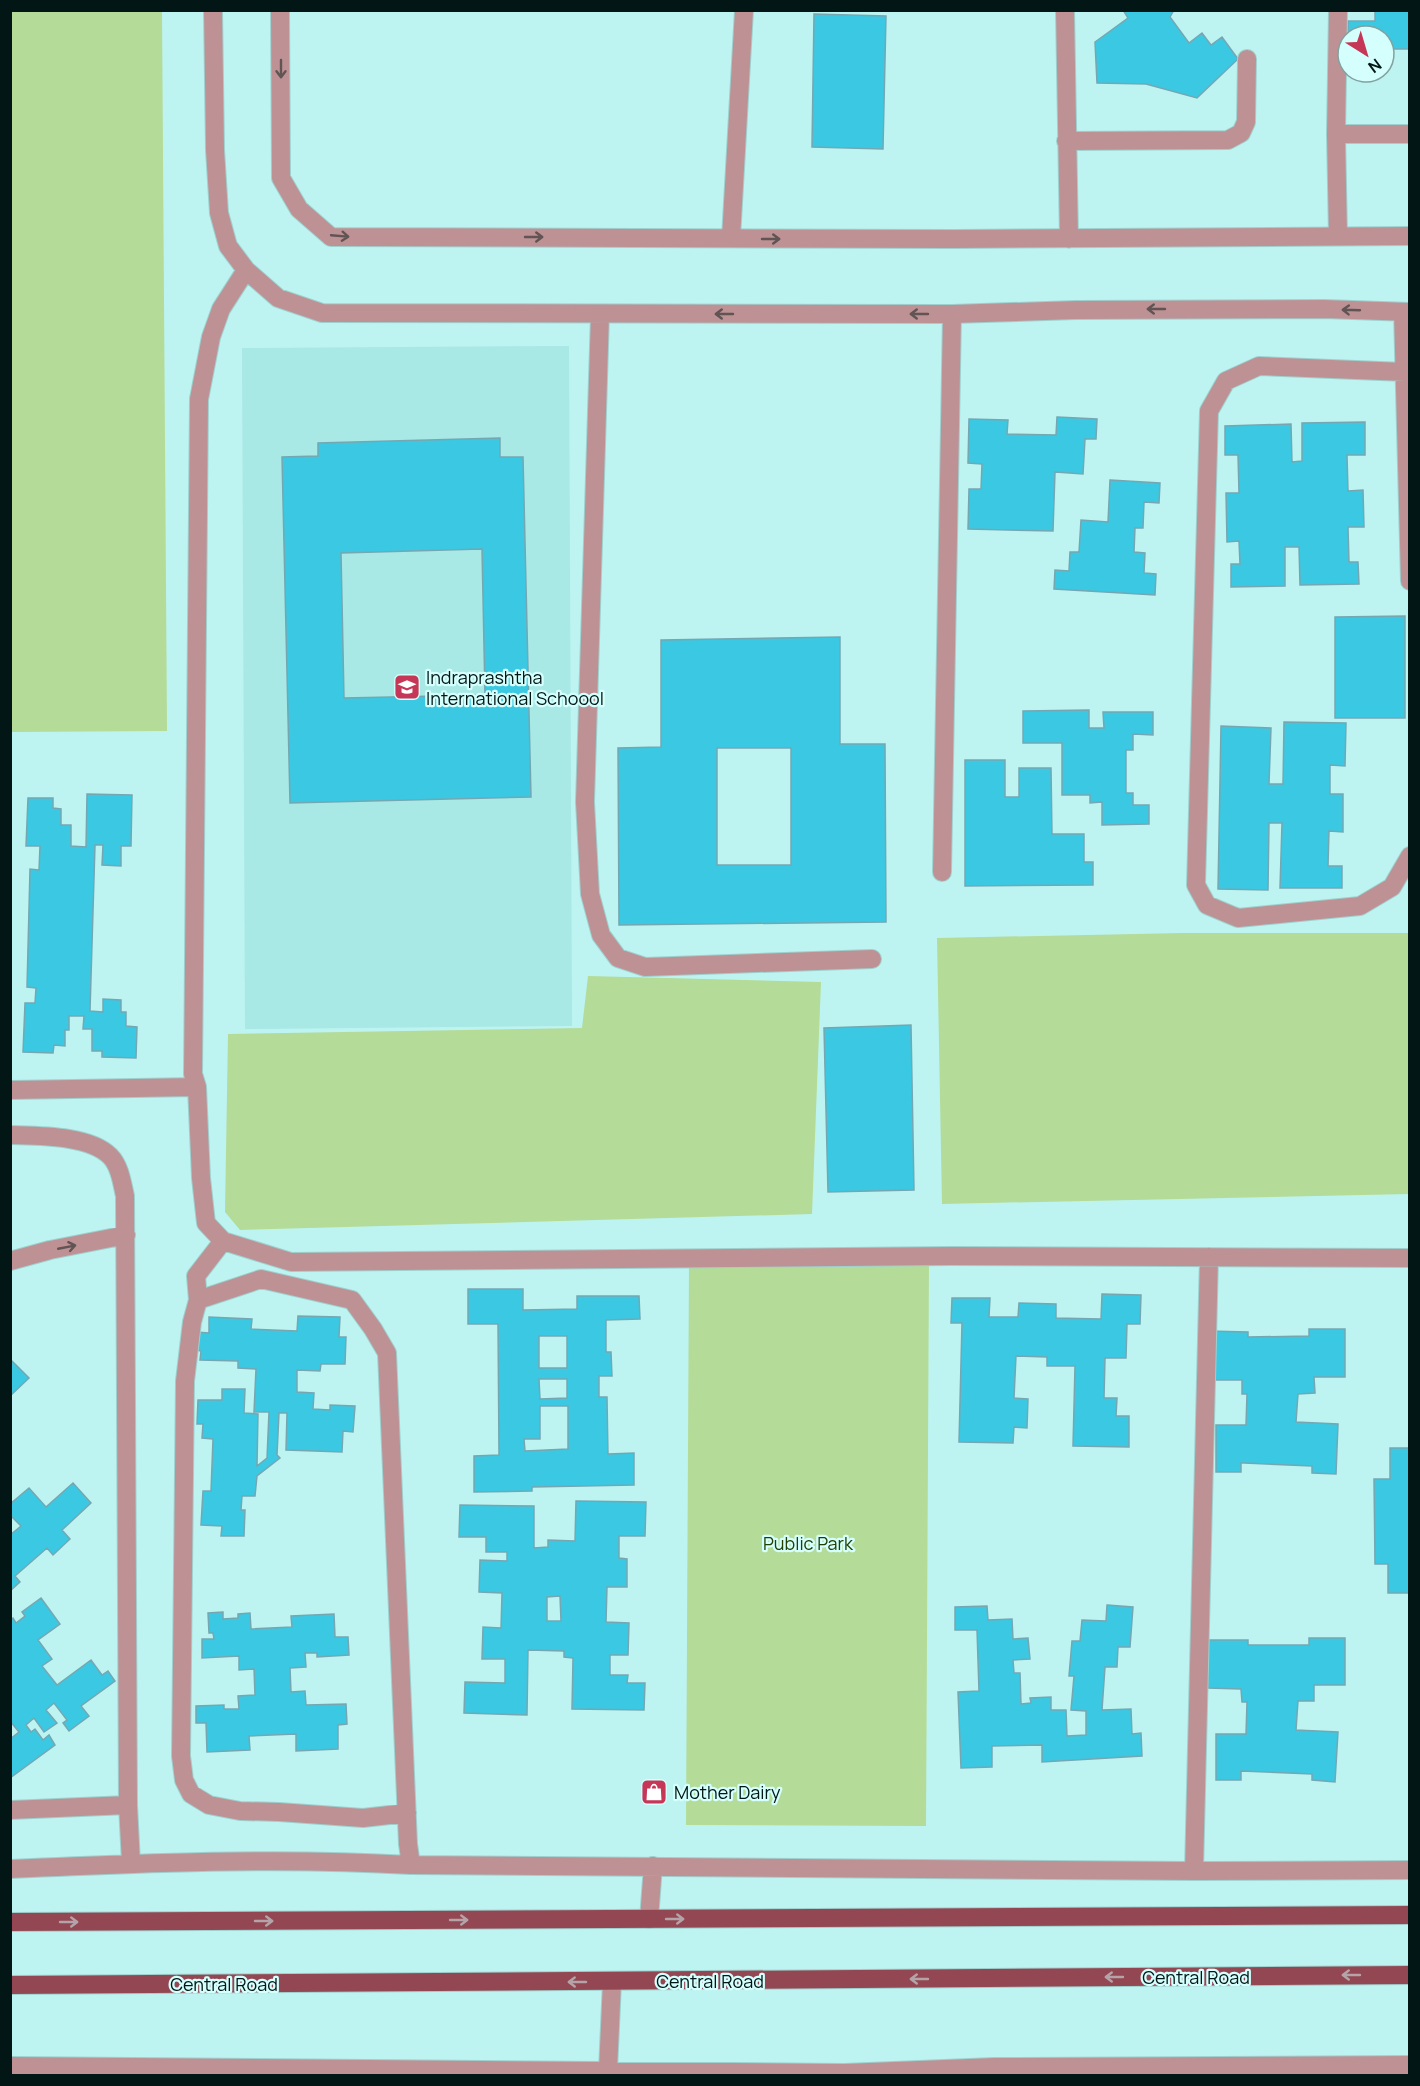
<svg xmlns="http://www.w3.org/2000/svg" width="1420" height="2086" viewBox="0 0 1420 2086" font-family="Manrope,sans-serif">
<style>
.built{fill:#a8e8e5}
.green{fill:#b4db98}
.building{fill:#3bc8e2;stroke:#75a7b2;stroke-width:1.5;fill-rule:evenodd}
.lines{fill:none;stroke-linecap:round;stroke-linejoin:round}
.minor-casing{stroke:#9fd0ce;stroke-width:20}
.major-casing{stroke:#9fd0ce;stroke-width:20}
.minor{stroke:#be9195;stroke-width:18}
.major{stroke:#934752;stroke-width:18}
.oneway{stroke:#605455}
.oneway2{stroke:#b4a3a8}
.labels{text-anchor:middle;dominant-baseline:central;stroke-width:4.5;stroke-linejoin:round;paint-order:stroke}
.poi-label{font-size:18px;fill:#021615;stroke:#d4fffd;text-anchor:start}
.park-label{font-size:18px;fill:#223e02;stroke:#d4fffd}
.street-label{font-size:18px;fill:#021615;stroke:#d4fffd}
</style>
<rect width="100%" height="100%" fill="#bdf4f1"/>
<path class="built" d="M569,346L572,1026L245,1029L242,348Z"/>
<path class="green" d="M10,11H162L167,731L11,732Z
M1183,933H1409V1194L942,1204L937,938Z
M588,976L821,982L812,1214L240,1230L225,1212L228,1034L582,1028Z
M689,1261H929L926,1826L686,1825Z"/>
<path class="building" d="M1123,10H1174L1170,17L1189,43L1202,33L1211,45L1222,37L1238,59L1197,98L1146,84L1097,83L1095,42L1128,18Z
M1375,10H1410V49H1384V36H1348V38V21H1375Z
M814,14L886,16L883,149L812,147Z
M1057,417L1097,419L1096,439H1085L1083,474L1055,472L1053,531L968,529L969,489H981L982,464L968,463L969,419L1008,420L1007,434L1056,435Z
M1365,422V455H1347L1348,491L1363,490L1364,527H1348L1349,562H1358L1359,584L1300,585L1299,547H1285V586L1231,587V564H1240L1239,541L1227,542L1226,493H1239L1238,455H1225V426L1291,424L1292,462L1302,461V423Z
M500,438V457H523L531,797L290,803L282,457L318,456V443ZM482,549L485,695L344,698L341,553Z
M1110,480L1160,483L1159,503L1144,502L1143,528H1135L1134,552L1145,553L1144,573L1156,574L1155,595L1054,589L1055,570L1069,571L1070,552H1079L1081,520L1108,522Z
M1405,616V718H1335V617Z
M840,637V744H885L886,922L619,925L618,748L661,747V640ZM717,748H791V865H717Z
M1089,710V728H1104L1103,712H1153V735L1133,734V750H1126V793H1133V805H1149V824L1102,825V802L1090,803V795H1062V743H1023V711Z
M1284,722L1346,723L1345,766L1330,765V794H1343V832L1329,831L1328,866H1342V888H1280L1282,823H1269L1268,890L1218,889L1221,726L1271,728L1269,784H1283Z
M965,760H1005V797H1019V768H1051L1052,834H1084V862H1093V885L965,886Z
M87,794L132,795L131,846H121V866L102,865L103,845H95L90,1011L103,1012V999L121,1000V1012H126V1026L137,1027L136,1058L102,1057V1051H92V1029H83L84,1016H69V1030H65V1046L54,1045L53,1053L23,1052L25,1003H35L36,988L27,987L30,869L39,870L40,846H26L28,798H53V808L61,809V825H71V846L86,847Z
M911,1025L914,1190L828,1192L824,1028Z
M468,1289H523V1310L577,1309V1296H639L640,1319L606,1320V1352H611L612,1376H599V1397H607L608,1454L634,1453V1485L532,1487V1491L474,1492V1456L499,1455L498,1324H468ZM539,1336H567V1368H539ZM539,1379H567V1398L540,1399ZM540,1406H568V1449L525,1451L524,1439H540Z
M1102,1294L1141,1295L1140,1324H1127L1126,1358H1105L1104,1398H1117L1116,1416H1129V1447L1073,1446L1075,1366H1047V1357L1016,1356L1014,1398L1028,1399L1027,1428L1014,1427L1013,1443L959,1442L962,1323H951L952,1298H990L989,1317H1018L1019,1303L1056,1304V1318L1101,1319Z
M298,1316L340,1317L339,1337H346L345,1364H321L320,1371L297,1370V1392L314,1393L313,1409L330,1410V1405L355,1406L353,1432L343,1431L342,1452L286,1450L287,1413H279L277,1455L280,1458L257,1476L255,1496H242L241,1510H245L244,1536H221L222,1526L201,1525L203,1491H211L213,1439L202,1438L203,1424H197L198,1400H222V1389H245L244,1413L258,1414L257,1466L267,1458L269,1412H254L256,1369L238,1368V1361L200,1360L201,1351L196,1350L197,1332L209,1333V1317L252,1319L251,1329L297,1331Z
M1309,1329H1345V1377H1314L1315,1393L1298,1394L1296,1422L1338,1424L1336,1474L1312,1473V1466L1244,1463H1241V1472H1216V1425H1246L1247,1394H1242V1380H1208V1331L1248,1332V1337L1309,1336Z
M10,1359L29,1378L10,1396Z
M1390,1448H1410V1593H1388V1564H1375L1374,1479H1390Z
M73,1483L91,1503L62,1530L70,1539L53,1555L47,1548L15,1576L20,1582L10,1591V1535L21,1526L10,1515V1504L29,1488L46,1507Z
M576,1501L646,1502L645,1536H619V1558L627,1559V1587H607L606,1622L629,1623L628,1655H610V1675H628L627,1683H645L644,1710L572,1709L573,1658L564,1657V1651L528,1650L527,1715L464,1713L465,1682L505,1683V1659H482L483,1627L501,1628L502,1593L479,1592L480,1560L507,1561V1552H486V1537H459L460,1505L534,1506V1548L548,1547V1540L575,1541ZM560,1596L561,1621H547V1597Z
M41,1598L60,1624L38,1640L52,1659L42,1666L57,1685L91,1660L102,1675L108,1671L115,1681L81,1706L89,1716L69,1731L63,1723L67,1720L54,1703L46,1710L57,1723L44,1732L34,1718L26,1725L31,1732L35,1729L43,1740L49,1735L55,1745L10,1778V1739L19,1732L10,1721V1620L13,1618L16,1623L25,1616L22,1612Z
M1107,1605L1133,1607L1130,1647H1118L1117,1667H1105L1102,1710L1131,1709L1132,1734L1141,1733L1142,1756L1042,1762V1745L992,1746V1767L961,1768L958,1692L979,1691L977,1630H955V1607L987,1606L988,1620L1012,1619L1013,1639L1028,1638L1030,1659L1013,1660L1014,1673H1020L1021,1704L1031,1703L1030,1698L1051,1697V1710H1066L1067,1736L1086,1735V1711L1071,1710L1074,1676H1069L1072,1641H1080L1082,1620L1106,1621Z
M223,1612V1619L238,1618V1614L250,1613L251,1629L292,1627L291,1616L334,1614L335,1637H348L349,1655L317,1657V1653H305L306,1667L290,1668L291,1692L305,1691L306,1705L346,1704L347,1724L338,1725V1749L296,1751V1734L249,1736L250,1750L207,1752L206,1723H196V1706L224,1705V1709H239L238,1696L255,1695L254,1669L239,1670V1656L202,1658V1639H214L213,1633H209L208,1613Z
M1309,1638H1345V1685H1314V1701H1298L1296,1730L1338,1732L1335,1782L1312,1780V1774L1241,1771V1780H1216V1734H1246L1247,1702H1242L1241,1689L1208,1688V1640H1248V1645H1309Z"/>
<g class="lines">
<defs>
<path id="minor" d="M213,10L215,150L219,213L228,246L246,270L278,298L322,313L952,314L1076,310L1324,309L1410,312
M280,10L281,178L299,209L331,237L955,239L1410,236
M1065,10L1069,239
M1338,10L1336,134L1338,236
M1336,134H1410
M1066,141L1228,140L1241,133L1246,122L1247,59
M731,238L744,10
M246,270L221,309L211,337L199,399L193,1074L197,1087L201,1178L206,1223L223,1241L291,1262L951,1256L1410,1258
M1403,312L1410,581
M600,314L585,802L590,894L601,935L618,958L645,967L872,959
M1405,372L1259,366L1226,381L1209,411L1196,885L1207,905L1238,918L1360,906L1392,887L1410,856
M942,872L952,314
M10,1090L197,1087
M10,1135C39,1136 89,1135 110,1156C120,1166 122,1183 125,1196L128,1805L131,1863
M223,1241L196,1276L198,1300L192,1322L185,1381L181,1756L184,1780L191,1794L209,1805L240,1811L279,1812L363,1818L407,1813
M10,1261L50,1250L126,1235
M198,1300L261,1279L352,1300L373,1329L387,1353L408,1844L411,1865
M10,1810L128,1805
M10,1869C144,1863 278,1857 411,1865L1194,1871L1410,1870
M1194,1871L1209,1257
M649,1919L653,1866
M10,2066L844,2073L994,2067L1410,2065
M608,2070L612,1982"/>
<path id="major" d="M10,1922L1410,1915
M10,1985L1410,1975"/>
</defs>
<use href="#minor" class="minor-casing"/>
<use href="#major" class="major-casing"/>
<use href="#minor" class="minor"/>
<use href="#major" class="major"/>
</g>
<defs><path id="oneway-shaft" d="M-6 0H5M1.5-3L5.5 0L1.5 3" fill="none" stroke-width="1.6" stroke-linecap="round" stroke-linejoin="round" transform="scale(1.5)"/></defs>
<g class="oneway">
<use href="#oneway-shaft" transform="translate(281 69) rotate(90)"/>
<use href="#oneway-shaft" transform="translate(340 236) rotate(5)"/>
<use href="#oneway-shaft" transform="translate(534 237)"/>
<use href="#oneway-shaft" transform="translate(771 239)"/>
<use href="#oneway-shaft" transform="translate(1156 309) rotate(180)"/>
<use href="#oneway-shaft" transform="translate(1351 310) rotate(-178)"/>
<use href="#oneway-shaft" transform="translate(724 314) rotate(-180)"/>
<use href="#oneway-shaft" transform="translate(919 314) rotate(-180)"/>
<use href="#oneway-shaft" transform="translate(67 1247) rotate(-11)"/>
</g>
<g class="oneway2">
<use href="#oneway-shaft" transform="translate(675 1919)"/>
<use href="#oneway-shaft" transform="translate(459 1920)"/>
<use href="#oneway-shaft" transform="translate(264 1921)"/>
<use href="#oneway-shaft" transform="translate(69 1922)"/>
<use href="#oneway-shaft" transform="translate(1351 1975) rotate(180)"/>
<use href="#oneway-shaft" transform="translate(1114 1977) rotate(180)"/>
<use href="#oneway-shaft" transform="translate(919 1979) rotate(180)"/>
<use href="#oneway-shaft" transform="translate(577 1982) rotate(180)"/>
</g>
<defs>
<symbol id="school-square" viewBox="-11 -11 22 22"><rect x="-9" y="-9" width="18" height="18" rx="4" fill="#c63656" stroke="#d4fffd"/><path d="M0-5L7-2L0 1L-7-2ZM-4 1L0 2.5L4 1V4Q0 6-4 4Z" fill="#fff"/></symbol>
<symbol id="shop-square" viewBox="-11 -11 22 22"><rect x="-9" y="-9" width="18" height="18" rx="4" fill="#c63656" stroke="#d4fffd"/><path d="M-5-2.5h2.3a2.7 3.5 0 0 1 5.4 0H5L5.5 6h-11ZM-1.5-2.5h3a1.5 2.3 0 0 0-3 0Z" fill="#fff"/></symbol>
</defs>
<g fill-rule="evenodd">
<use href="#school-square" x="392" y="672" width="30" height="30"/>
<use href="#shop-square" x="639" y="1777" width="30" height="30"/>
</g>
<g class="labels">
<g class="poi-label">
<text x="426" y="677">Indraprashtha<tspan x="426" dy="21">International Schoool</tspan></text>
<text x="674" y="1792">Mother Dairy</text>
</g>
<g class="park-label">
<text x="808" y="1543">Public Park</text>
</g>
<g class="street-label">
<text x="1196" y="1977">Central Road</text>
<text x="710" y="1981">Central Road</text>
<text x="224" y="1984">Central Road</text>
</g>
</g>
<rect width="1420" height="2086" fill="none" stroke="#021615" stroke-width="24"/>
<g transform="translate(1366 54) rotate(143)"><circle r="28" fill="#d4fffd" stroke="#80a2a0" stroke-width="1.5"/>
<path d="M0-4.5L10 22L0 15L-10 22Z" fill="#c63656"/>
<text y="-9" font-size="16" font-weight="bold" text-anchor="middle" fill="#021615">N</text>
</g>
</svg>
